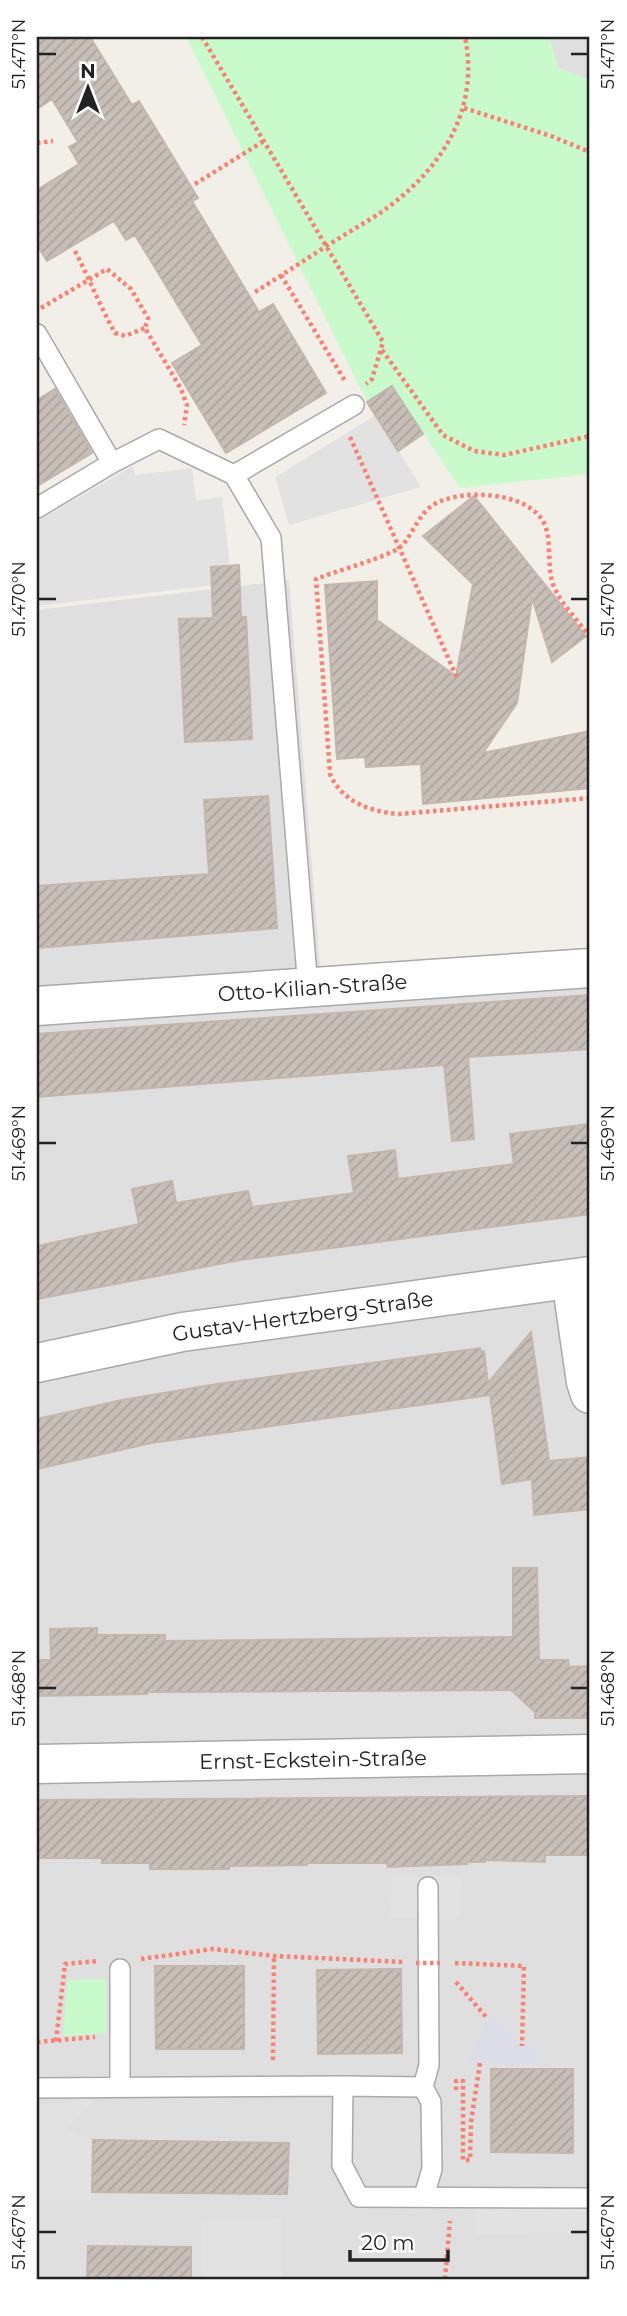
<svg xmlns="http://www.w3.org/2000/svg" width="627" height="2316" viewBox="0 0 627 2316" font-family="Montserrat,sans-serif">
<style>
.residential{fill:#e0dfdf}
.park{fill:#c8facc}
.parking{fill:#e2e2e2}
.plaza{fill:#dddde8}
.building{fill:url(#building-hatch);stroke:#c4b6ab;stroke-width:2}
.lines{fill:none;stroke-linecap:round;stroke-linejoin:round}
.service-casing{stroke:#a9a9a9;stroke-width:22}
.minor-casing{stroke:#a9a9a9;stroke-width:41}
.path{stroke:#fa8072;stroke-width:4.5;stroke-dasharray:3.5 3.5;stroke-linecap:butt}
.service{stroke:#fff;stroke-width:19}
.minor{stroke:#fff;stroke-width:38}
.path-bridge{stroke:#fa8072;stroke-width:4.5;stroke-dasharray:3.5 3.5;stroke-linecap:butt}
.ticks{fill:none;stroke:#222;stroke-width:2.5}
.labels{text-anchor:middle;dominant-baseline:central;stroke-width:5;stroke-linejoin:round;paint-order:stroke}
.street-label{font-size:21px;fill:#222;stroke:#fff}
.neatline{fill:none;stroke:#222;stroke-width:2.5}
.ticks-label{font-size:18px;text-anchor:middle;fill:#222}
</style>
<defs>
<pattern id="building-hatch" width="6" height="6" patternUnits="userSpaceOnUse" patternTransform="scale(1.75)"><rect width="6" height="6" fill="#c7bfb8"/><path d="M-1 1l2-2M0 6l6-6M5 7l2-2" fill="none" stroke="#aba49e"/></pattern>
</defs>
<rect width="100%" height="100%" fill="#f2efe9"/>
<path class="residential" d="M549,37H590V80L558,68Z
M289,580L320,967L37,991V610Z
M590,979V2279H37V1022Z"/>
<path class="park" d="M186,37H549L558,68L590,80V474L460,488L392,386L367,402Z
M106,1979V2033L63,2036L68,1980Z"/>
<path class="parking" d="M376,415L421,487L289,525L275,477Z
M133,466L135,475L192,468L196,501L222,497L232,583L37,606V521Z
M392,1876H461L460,1918L391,1917Z
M95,2100L66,2128L93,2140L92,2192L89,2202H37V2106Z
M590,2207V2234L476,2235L475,2208Z
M281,2219L282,2279H201V2220Z"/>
<path class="plaza" d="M490,2013L522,2046L538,2045L537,2063H467Z"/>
<path class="building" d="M37,37H90L132,105L139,101L198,198L192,201L259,312L273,304L326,393L226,453L172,363L202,345L135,235L126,240L114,221L47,261L37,245V190L79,164L69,147L78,142L52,99L37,109Z
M392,386L423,434L398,451L367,402Z
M55,389L92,453L37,486V400Z
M474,496L586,636L552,662L532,598L517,703L483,753L590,731V788L423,804L421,764L366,767L365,757L337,759L325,585L377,581V620L456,676L473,584L423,536Z
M239,565L241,617H246L252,739L185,742L179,619L213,618L211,567Z
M268,796L277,928L37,948V886L209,874L204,800Z
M590,995V1049L468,1057L474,1139L452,1141L444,1065L37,1097V1034Z
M590,1124V1214L240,1260L37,1299V1246L139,1224L132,1189L172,1181L176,1203L248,1191L252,1207L354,1193L348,1156L395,1150L398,1179L514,1164L510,1134Z
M531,1332L549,1461L590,1457V1509L534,1515L532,1479L502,1484L490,1395L151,1443L37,1469V1419L122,1400L217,1384L480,1348L481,1352L484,1351L488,1383Z
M513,1568H537L539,1660H568L569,1667L590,1666V1718H535V1712L511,1690L147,1692V1694L37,1696V1660H51L50,1629L97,1628V1635H165V1641L513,1637Z
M590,1796V1855H545V1862L485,1860V1862H467V1864L388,1867L387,1863H307V1865L229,1866V1869H150V1863H102V1858H37V1800Z
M155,1966H244V2049H156Z
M401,1969L402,2053L318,2054L317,1970Z
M491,2069H573V2153L491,2152Z
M93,2140L289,2143L287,2194L92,2192Z
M88,2246L191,2247V2279H87Z"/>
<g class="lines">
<defs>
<path id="service" d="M37,334L112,463L159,439L234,475L271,538L308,988
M234,475L354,405
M37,508L112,463
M120,1969V2086
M423,2087L429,2065L428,1887
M37,2088L343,2086
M424,2196L432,2169L431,2102L423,2087L343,2086L342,2165L359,2197L590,2198"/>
<g id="minor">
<path id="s1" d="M37,1006L590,968"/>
<path d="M571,1279L586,1382L590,1394"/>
<path id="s2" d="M37,1363L182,1332L590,1276"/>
<path id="s3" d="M37,1764L590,1754"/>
</g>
</defs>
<use href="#service" class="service-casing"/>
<use href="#minor" class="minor-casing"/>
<path class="path" d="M202,37L383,342L372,379L366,384
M464,108L551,136L590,152
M37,143L53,141
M195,184L264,141
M75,251C89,278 100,306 115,333L125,336L145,328
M281,275L345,381
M255,292C284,274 312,255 341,237C358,226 376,217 391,205C446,163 479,106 465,37
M41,308L107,269L131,289L148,318L145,328L181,389L187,405L184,425
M382,350L443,435L474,451L504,455L590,436
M350,437L458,680
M590,638C578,619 558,602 552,581C547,562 552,540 544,523C528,491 460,488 433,505C416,516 410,543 396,550C371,562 342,569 316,579L330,774C342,802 371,812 399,814L590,798
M141,1959L213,1949L274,1956L404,1962
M455,1963L524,1966L522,2046
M456,1982L487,2018
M56,2041L65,1964L98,1961
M37,2042L95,2037
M273,2060L274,1956
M456,2090V2081H463V2160H470L471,2122L480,2063
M445,2279L450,2221"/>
<use href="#service" class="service"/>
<use href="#minor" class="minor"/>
<path class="path-bridge" d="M416,1963H440"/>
</g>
<path class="ticks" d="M38,54H56M571,54H588M38,599H56M571,599H588M38,1143H56M571,1143H588M38,1688H56M571,1688H588M38,2232H56M571,2232H588"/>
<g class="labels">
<g class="street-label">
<text stroke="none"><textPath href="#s1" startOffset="276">Otto-Kilian-Straße</textPath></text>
<text stroke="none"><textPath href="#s2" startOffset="270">Gustav-Hertzberg-Straße</textPath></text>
<text stroke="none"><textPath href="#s3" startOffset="276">Ernst-Eckstein-Straße</textPath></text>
</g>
</g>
<rect width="627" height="2316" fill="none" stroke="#ffffff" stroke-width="77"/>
<g transform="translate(88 88)" stroke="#ffffff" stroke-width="5" paint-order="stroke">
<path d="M0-5L12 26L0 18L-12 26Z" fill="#222222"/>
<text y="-10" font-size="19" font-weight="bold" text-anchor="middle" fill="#222222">N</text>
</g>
<path d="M350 2250v10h98v-10" fill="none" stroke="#222222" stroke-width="3.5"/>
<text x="361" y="2250" font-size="21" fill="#222222" stroke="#ffffff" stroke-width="5" paint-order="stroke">20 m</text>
<rect x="38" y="38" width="550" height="2240" class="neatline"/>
<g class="ticks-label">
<text transform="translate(19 54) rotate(-90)" y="6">51.471°N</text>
<text transform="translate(608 54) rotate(-90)" y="6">51.471°N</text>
<text transform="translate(19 599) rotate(-90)" y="6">51.470°N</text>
<text transform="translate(608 599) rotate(-90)" y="6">51.470°N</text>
<text transform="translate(19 1143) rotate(-90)" y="6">51.469°N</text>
<text transform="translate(608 1143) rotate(-90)" y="6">51.469°N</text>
<text transform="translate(19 1688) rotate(-90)" y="6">51.468°N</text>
<text transform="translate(608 1688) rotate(-90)" y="6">51.468°N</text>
<text transform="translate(19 2232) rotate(-90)" y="6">51.467°N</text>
<text transform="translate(608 2232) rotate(-90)" y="6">51.467°N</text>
</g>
</svg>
